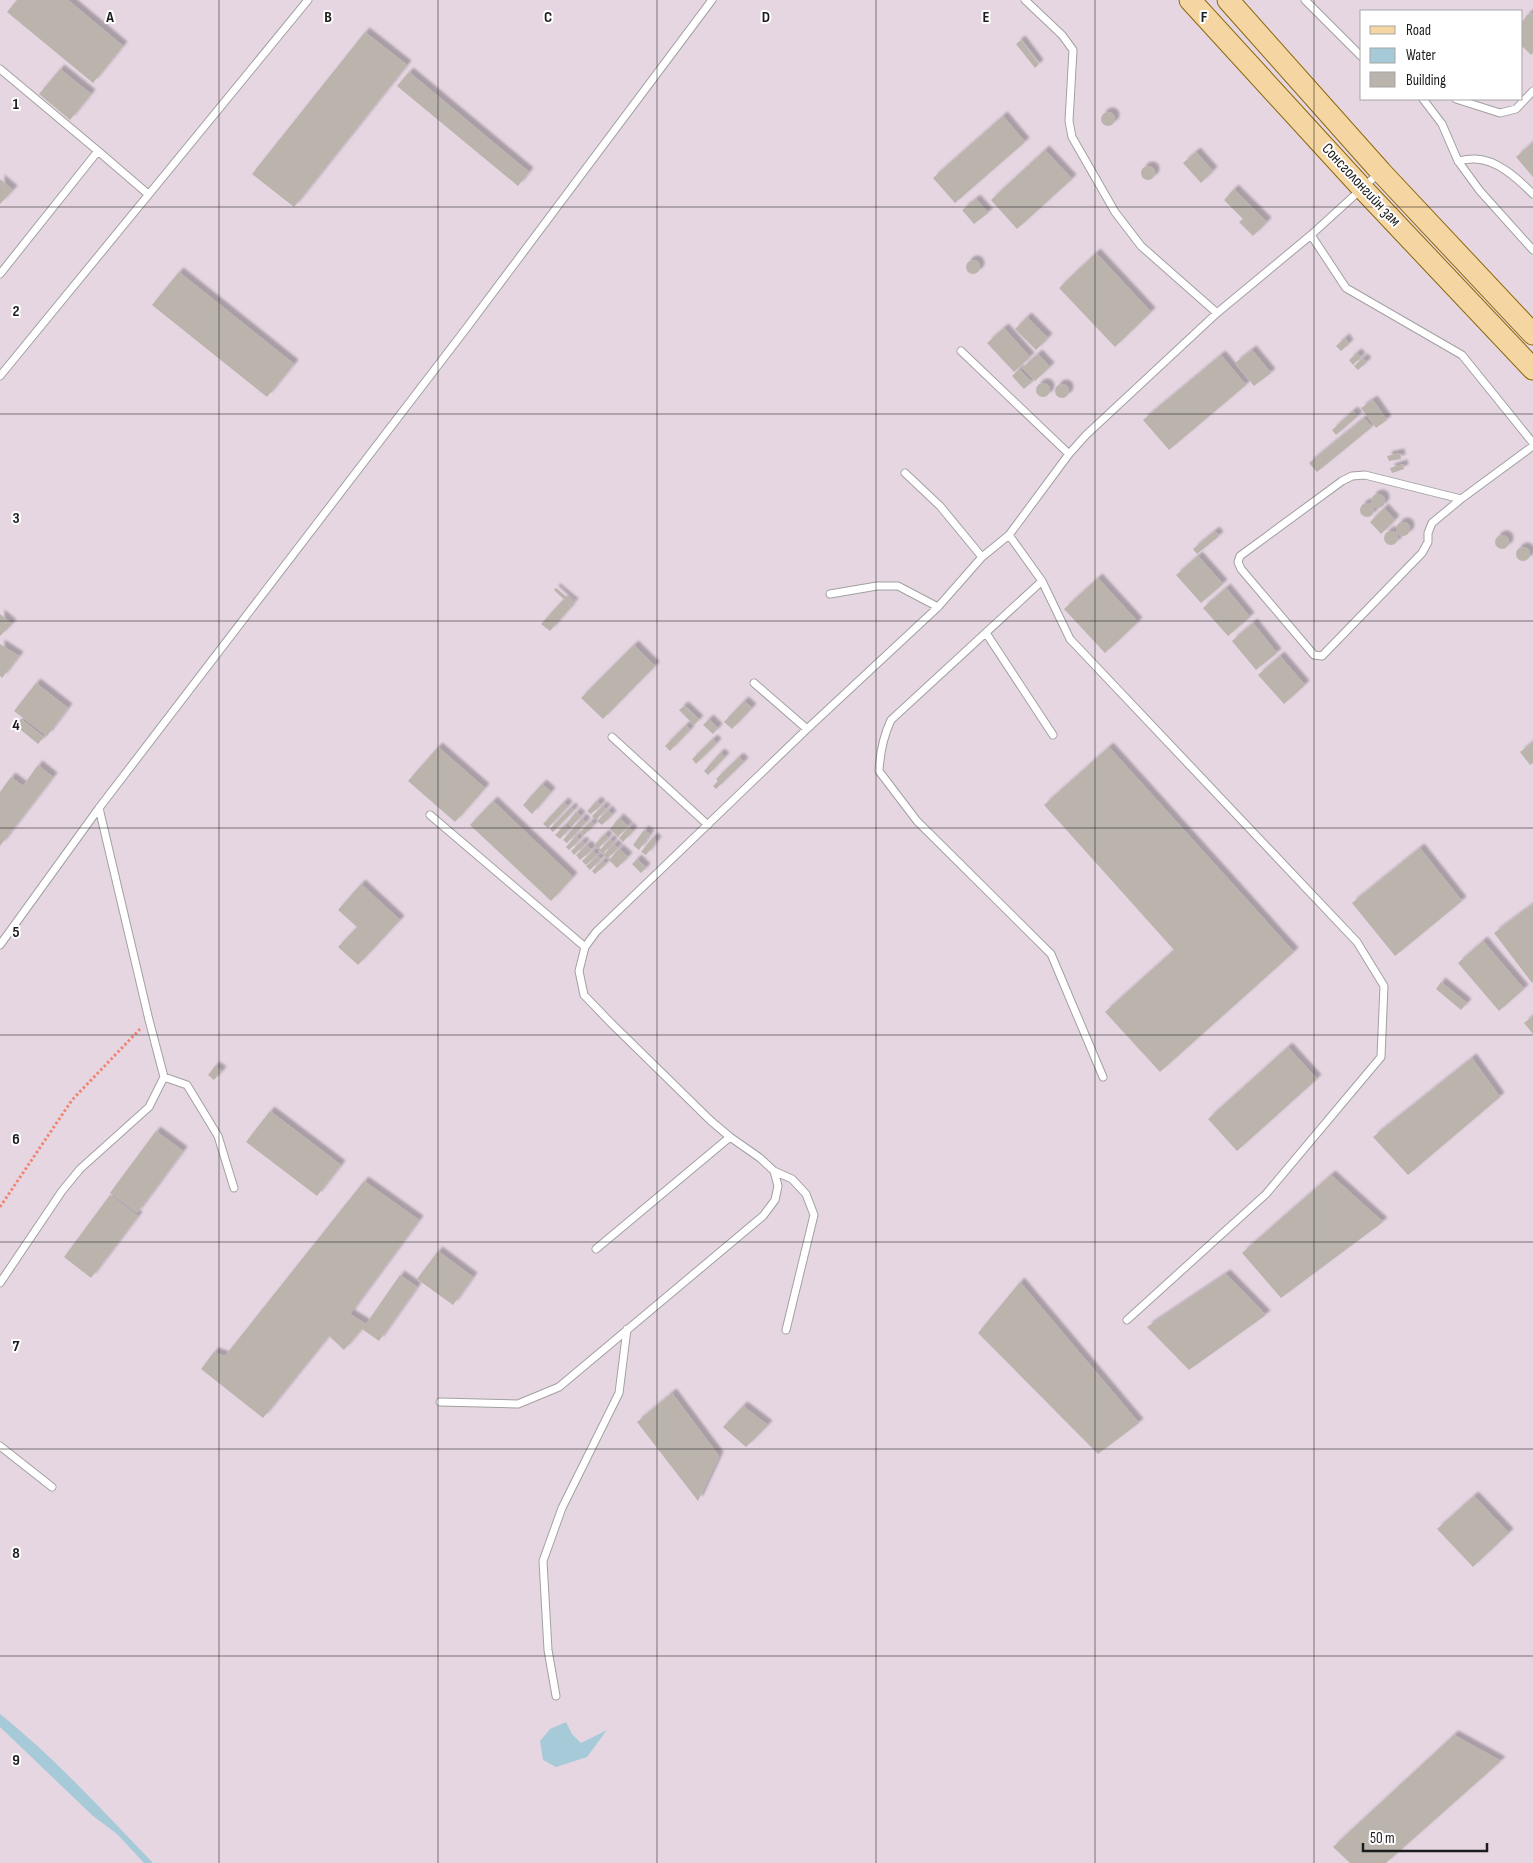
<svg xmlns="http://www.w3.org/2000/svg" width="1533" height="1863" viewBox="0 0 1533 1863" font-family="'Sofia Sans Condensed',sans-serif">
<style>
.industrial{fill:#e6d6e2;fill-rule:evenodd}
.water{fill:#a7cad8}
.building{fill:#bab4ad;filter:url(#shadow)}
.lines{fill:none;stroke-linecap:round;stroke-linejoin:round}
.lane-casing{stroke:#a1a1a1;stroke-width:9}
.primary-casing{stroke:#8b680b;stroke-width:23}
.path{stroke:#ef8672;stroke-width:3;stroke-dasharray:2.5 2.5;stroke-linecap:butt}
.lane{stroke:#fff;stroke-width:7}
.primary{stroke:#f5d5a1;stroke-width:21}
.grid{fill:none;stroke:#1d1d1d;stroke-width:1;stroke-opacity:0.55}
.labels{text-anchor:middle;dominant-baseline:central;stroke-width:4;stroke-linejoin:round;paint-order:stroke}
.street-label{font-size:16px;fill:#1d1d1d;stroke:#fff}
.grid-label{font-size:16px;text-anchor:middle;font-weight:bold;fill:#1d1d1d;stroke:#fff;stroke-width:4;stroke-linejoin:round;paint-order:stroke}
</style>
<defs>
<filter id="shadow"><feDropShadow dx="4.5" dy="-4.5" stdDeviation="1" flood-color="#0004"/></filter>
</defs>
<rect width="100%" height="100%" fill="#edebe3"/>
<path class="industrial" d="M0,0H1533V1863H0ZM1362,11H1522V99H1362Z"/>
<path class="water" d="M0,1714C54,1757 105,1813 153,1863H144L117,1834L93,1816L0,1727Z
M566,1722L572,1734L581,1743L607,1730L587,1757L556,1767L543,1760L540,1741L550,1729Z"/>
<path class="building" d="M17,0H68L123,46L93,83L7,12Z
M1533,13V53L1531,55L1523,47L1522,48V22L1527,15Z
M365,32L407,65L294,207L252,174Z
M1021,40L1039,64L1035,68L1016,44Z
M60,69L91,94L70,120L39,94Z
M409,72L529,172L518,186L397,86Z
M1101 119a7 7 0 1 1 14 0a7 7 0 1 1-14 0Z
M1003,116L1025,142L955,203L933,178Z
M1532,143L1533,144V177L1516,157Z
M1045,150L1072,179L1017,229L991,200Z
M1196,152L1213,171L1201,183L1183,163Z
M1141 173a7 7 0 1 1 14 0a7 7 0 1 1-14 0Z
M0,179L13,190L0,204Z
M1234,189L1267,222L1253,236L1239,222L1243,219L1224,200Z
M976,199L988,213L974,224L962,210Z
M1096,253L1151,312L1115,347L1059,288Z
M966 267a7 7 0 1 1 14 0a7 7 0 1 1-14 0Z
M179,272L294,364L267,397L152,305Z
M1027,317L1048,338L1036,350L1015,329Z
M1004,328L1030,357L1014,372L987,343Z
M1345,338L1349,344L1341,351L1336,346Z
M1252,350L1271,373L1254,386L1235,363Z
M1357,353L1361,357L1353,365L1349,360Z
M1038,354L1050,367L1035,381L1022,368Z
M1221,355L1246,385L1169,450L1143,420Z
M1363,358L1367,362L1358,370L1354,366Z
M1019,369L1032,382L1024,389L1012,376Z
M1036 390a7 7 0 1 1 14 0a7 7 0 1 1-14 0Z
M1055 391a7 7 0 1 1 14 0a7 7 0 1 1-14 0Z
M1373,400L1387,420L1376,428L1361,408Z
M1353,411L1358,416L1336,435L1332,430Z
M1364,418L1372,427L1317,472L1309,463Z
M1400,453L1401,459L1389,461L1387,456Z
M1403,464L1404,469L1392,473L1390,468Z
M1371 501a7 7 0 1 1 14 0a7 7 0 1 1-14 0Z
M1360 510a7 7 0 1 1 14 0a7 7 0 1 1-14 0Z
M1384,508L1395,520L1381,534L1370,522Z
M1396 529a7 7 0 1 1 14 0a7 7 0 1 1-14 0Z
M1384 538a7 7 0 1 1 14 0a7 7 0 1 1-14 0Z
M1215,531L1219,536L1197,554L1193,549Z
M1495 542a7 7 0 1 1 14 0a7 7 0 1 1-14 0Z
M1516 554a7 7 0 1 1 14 0a7 7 0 1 1-14 0Z
M1198,556L1223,584L1201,603L1176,575Z
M1098,578L1138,622L1105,653L1064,609Z
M556,588L574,603L571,606L554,590Z
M1226,588L1250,617L1228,636L1203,608Z
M563,600L571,607L550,631L541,624Z
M0,614L12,624L0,636Z
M1253,623L1277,653L1256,670L1232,641Z
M0,644L19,656L2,678L0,676Z
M634,645L655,666L603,719L581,698Z
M1280,656L1305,685L1284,704L1258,675Z
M36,683L68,708L47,736L14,711Z
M744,701L752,708L732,729L724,722Z
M684,706L699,720L694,725L679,710Z
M21,719L44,737L38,744L16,726Z
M709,719L718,728L713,734L703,725Z
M686,725L690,730L670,751L665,746Z
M713,739L717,743L696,764L692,759Z
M1533,742V763L1530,765L1520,752Z
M438,747L485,788L455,822L408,781Z
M1109,747L1294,952L1160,1072L1105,1012L1174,950L1044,805Z
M720,753L725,757L708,775L704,771Z
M739,757L744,762L716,789L713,786L718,781L716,779Z
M38,765L53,777L0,846V792L11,777L23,786Z
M542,784L551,792L532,814L523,805Z
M493,801L573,877L551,901L470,825Z
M597,801L601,805L591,814L587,811Z
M564,802L568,806L548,828L543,824Z
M603,806L606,809L596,820L592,816Z
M571,807L574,810L553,832L550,829Z
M608,810L612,815L602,825L597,821Z
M576,812L581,816L571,827L567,823Z
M582,818L586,822L567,843L563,840Z
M619,818L628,826L618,837L610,829Z
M591,821L594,825L583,836L580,832Z
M565,825L569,829L560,839L555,835Z
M629,827L633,831L623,842L619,838Z
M644,830L650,834L639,850L633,845Z
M605,834L608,838L598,849L594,845Z
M576,836L579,840L569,850L566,847Z
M653,837L657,841L646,855L641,852Z
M610,839L613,842L603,854L599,851Z
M582,841L585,844L574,855L571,851Z
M614,844L618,848L607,859L603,855Z
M587,845L592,850L580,860L576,855Z
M1420,848L1462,901L1395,956L1352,903Z
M619,849L628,857L617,868L609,860Z
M593,851L597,855L586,865L582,861Z
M598,856L601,859L590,870L586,866Z
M637,859L646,868L641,873L632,864Z
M602,861L606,864L595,874L592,871Z
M361,884L400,920L358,965L338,947L357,927L338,910Z
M1533,904V982L1532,983L1494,933Z
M1483,941L1524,989L1499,1011L1458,963Z
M1441,982L1467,1003L1461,1010L1436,989Z
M1533,1016V1034L1524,1023Z
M1288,1047L1317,1079L1237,1151L1208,1119Z
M1472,1058L1500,1097L1408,1175L1373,1137Z
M215,1066L222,1071L214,1080L208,1075Z
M270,1111L341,1165L317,1196L246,1142Z
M156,1131L183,1151L137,1213L110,1193Z
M1331,1175L1383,1222L1281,1298L1242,1253Z
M364,1181L419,1220L350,1314L366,1324L400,1275L417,1287L379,1341L362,1329L344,1350L329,1336L263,1418L201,1369L214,1352L225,1356Z
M110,1195L138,1216L91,1278L64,1257Z
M438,1251L473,1277L453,1305L417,1279Z
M1226,1274L1266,1315L1189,1370L1147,1327Z
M1020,1282L1139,1423L1098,1454L978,1333Z
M672,1393L719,1456L698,1501L637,1422Z
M743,1406L768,1425L746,1447L723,1427Z
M1474,1496L1509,1533L1473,1567L1437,1529Z
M1454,1735L1501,1761L1386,1863H1350L1333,1847Z"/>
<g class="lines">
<defs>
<path id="lane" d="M1025,0L1062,35L1073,50L1069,121L1072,137L1115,212L1141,246L1217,313
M1305,0L1362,57
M0,69L98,151
M1423,99L1442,124L1458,161L1480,191L1533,250
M1456,99L1500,113L1516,109L1533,91
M1458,161C1463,160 1468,159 1473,159C1496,158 1518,179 1533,194
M1311,235L1346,288L1462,355L1533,443
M0,274L98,151L148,194
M961,351L1069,454
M0,376L308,0
M905,473L940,506L982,557
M1461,499L1365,475L1352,476L1342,481L1240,556L1238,562L1241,569L1314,655L1322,656L1422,553L1428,542V533L1432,523L1461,499L1533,446
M1009,535L1042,581L1070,639L1357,942L1384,986L1381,1057L1266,1194L1127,1320
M1042,581L891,720C883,737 880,752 879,771L917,821L1051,954L1103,1077
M830,594L877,586H898L938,607
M986,633L1053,735
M754,683L807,729
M612,737L708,825
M430,815L585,947
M0,945L99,808L465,330L712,0
M164,1077L187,1085L218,1136L234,1188
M774,1171L792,1179L806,1194L814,1215L786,1330
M596,1249L730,1137
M0,1283L62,1191L80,1169L149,1107L164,1077L149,1020L99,808
M440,1402L518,1404L559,1387L763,1216L775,1200L778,1186L774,1171L760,1158L730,1137L711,1121L611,1023L584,995L579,971L585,947L596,932L807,729L938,607L982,557L1009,535L1069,454L1086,435L1217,313L1311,235L1379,173
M0,1446L52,1487
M556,1696L548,1650L543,1561L562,1508L619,1393L627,1329"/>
<path id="primary" d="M1190,0L1362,188L1533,369
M1228,0L1381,172L1533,334"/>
</defs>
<use href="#lane" class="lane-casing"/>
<use href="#primary" class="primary-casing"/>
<path class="path" d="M0,1207L72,1100L140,1029"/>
<use href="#lane" class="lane"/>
<use href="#primary" class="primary"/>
</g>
<path class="grid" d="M219,0V1863M438,0V1863M657,0V1863M876,0V1863M1095,0V1863M1314,0V1863M0,207H1533M0,414H1533M0,621H1533M0,828H1533M0,1035H1533M0,1242H1533M0,1449H1533M0,1656H1533"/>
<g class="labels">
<g class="street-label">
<text transform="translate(1361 185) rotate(47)">Сонсголонгийн зам</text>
</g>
</g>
<g class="grid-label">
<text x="110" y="22">A</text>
<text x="328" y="22">B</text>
<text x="548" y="22">C</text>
<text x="766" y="22">D</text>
<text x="986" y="22">E</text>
<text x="1204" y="22">F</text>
<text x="16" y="109">1</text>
<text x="16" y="316">2</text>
<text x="16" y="523">3</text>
<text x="16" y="730">4</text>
<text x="16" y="937">5</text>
<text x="16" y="1144">6</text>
<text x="16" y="1351">7</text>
<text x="16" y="1558">8</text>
<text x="16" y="1765">9</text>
</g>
<rect x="1360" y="10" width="162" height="90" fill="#ffffff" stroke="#a5a5a5"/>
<rect x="1370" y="26" width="25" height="8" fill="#f5d5a1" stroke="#a5a5a5"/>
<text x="1406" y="35" font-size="15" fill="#1d1d1d">Road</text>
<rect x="1370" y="48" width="25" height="15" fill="#a7cad8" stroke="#a5a5a5"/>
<text x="1406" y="60" font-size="15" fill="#1d1d1d">Water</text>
<rect x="1370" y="72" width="25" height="15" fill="#bab4ad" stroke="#a5a5a5"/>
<text x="1406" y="85" font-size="15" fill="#1d1d1d">Building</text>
<path d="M1363 1843v8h124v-8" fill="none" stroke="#1d1d1d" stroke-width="2.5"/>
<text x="1370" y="1843" font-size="15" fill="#1d1d1d" stroke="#ffffff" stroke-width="4" paint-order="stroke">50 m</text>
</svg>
